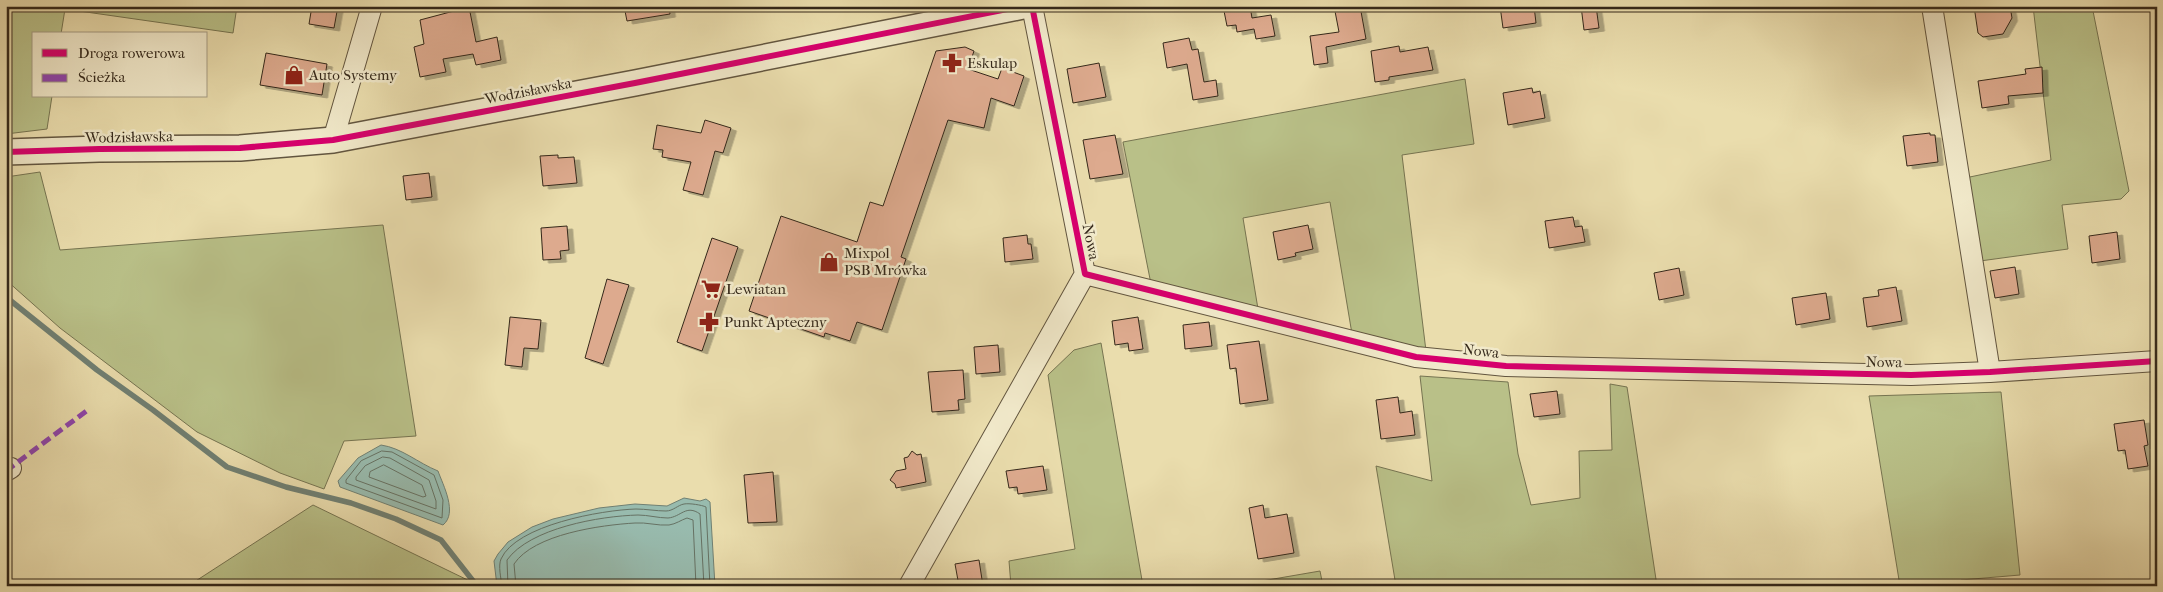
<svg xmlns="http://www.w3.org/2000/svg" width="2163" height="592" viewBox="0 0 2163 592" font-family="'IM FELL French Canon',serif">
<style>
.green{fill:#b9c088;stroke:#767451}
.water{fill:#98bbae;stroke:#708073}
.lines{fill:none;stroke-linecap:round;stroke-linejoin:round}
.shore{stroke:#667264;stroke-width:1}
.stream{stroke:#708073;stroke-width:5.5}
.building{fill:#ddaa8e;stroke:#34281a;filter:url(#shadow)}
.minor-casing{stroke:#62553f;stroke-width:22}
.tertiary-casing{stroke:#62553f;stroke-width:28}
.minor{stroke:#f1e9ca;stroke-width:20}
.tertiary{stroke:#f1e9ca;stroke-width:25}
.quiet{stroke:#8e44ad;stroke-width:5;stroke-dasharray:10 5;stroke-linecap:butt}
.cycleway-casing{stroke:#f1e9ca;stroke-width:9}
.cycleway{stroke:#d6006c;stroke-width:6}
.labels{text-anchor:middle;dominant-baseline:central;stroke-width:5;stroke-linejoin:round;paint-order:stroke}
.poi-label{font-size:15px;fill:#34281a;stroke:#f1e9ca;text-anchor:start}
.street-label{font-size:15px;fill:#34281a;stroke:#f1e9ca}
</style>
<defs>
<filter id="shadow"><feDropShadow dx="5.5" dy="3" stdDeviation="0" flood-color="#0004"/></filter>
</defs>
<rect width="100%" height="100%" fill="#eaddad"/>
<filter id="stains"><feTurbulence type="fractalNoise" baseFrequency=".004" numOctaves="4"/><feColorMatrix values="0 0 0 0 .2 0 0 0 0 .09 0 0 0 0 .02 0 0 0 .5 -.17"/></filter>
<radialGradient id="worn" r=".72"><stop offset=".6" stop-color="#630" stop-opacity="0"/><stop offset="1" stop-color="#630" stop-opacity=".3"/></radialGradient>
<path class="green" d="M6,6H237L233,33L65,9L61,34H34V96H52L47,129L6,134Z
M2033,6H2092L2129,191L2121,199L2062,205L2068,249L1980,261L1965,178L2051,160Z
M1465,79L1474,144L1402,155L1426,351L1352,334L1330,202L1243,218L1258,309L1151,284L1123,142Z
M40,172L60,250L383,225L416,436L344,441L324,489L280,473L197,432L60,328L6,280V177Z
M1101,343L1143,586H1011L1009,561L1075,549L1048,375L1074,350Z
M1420,376L1508,382L1518,454L1531,505L1580,498L1579,451L1612,450L1610,384L1627,387L1657,586H1396L1376,466L1432,481Z
M2001,392L2020,575L1961,580V586H1900L1869,396Z
M313,505L480,586H188Z
M1320,571L1323,586H1233Z"/>
<path class="water" d="M381,445C402,448 418,463 438,471C443,485 458,513 443,525L340,487L338,481L358,458Z
M684,498L700,501L706,499L710,502L715,586H497L494,561L498,554L508,542L532,527L553,519L599,508L635,504L667,506Z"/>
<g class="lines">
<path class="shore" d="M382,451L392,452L434,475L443,500L442,518L346,483V480L361,461Z
M383,457L390,458L429,480L436,501V509L356,480V477L365,466Z
M384,465L422,485L426,496L423,497L369,477L370,472Z
M502,586C501,578 498,566 501,559C516,525 602,510 636,509C646,509 656,511 666,511C673,511 678,505 684,504C689,503 702,505 706,507L710,586
M508,586L507,560C530,528 600,516 638,515C648,515 658,518 668,518C681,517 686,504 700,514L704,586
M516,586L514,564C534,534 601,525 635,523C646,522 658,526 669,525C676,524 681,520 687,518L693,520L696,586"/>
<path class="stream" d="M6,297L97,370L153,410L227,467L286,487L351,503L396,519L441,540L477,586"/>
</g>
<path class="building" d="M312,6H338L334,28L309,24Z
M624,6H669L670,14L627,21Z
M1223,6H1250L1252,18L1271,15L1275,36L1256,39L1254,29L1237,32L1236,25L1227,26Z
M1334,6H1360L1366,39L1326,47L1328,63L1314,65L1310,36L1339,32Z
M1500,6H1534L1536,23L1503,28Z
M1581,6H1596L1599,28L1584,30Z
M1974,6H2010L2012,18L2003,34L1983,37L1978,33Z
M469,7L476,42L497,37L501,60L476,65L473,54L443,59L446,72L420,77L414,47L424,44L420,20Z
M1189,38L1192,50L1198,49L1204,82L1216,80L1218,96L1193,100L1187,64L1167,68L1163,43Z
M1399,46L1400,52L1428,47L1433,70L1389,77V80L1375,82L1371,51Z
M965,47L974,51L968,69L998,79L1002,68L1024,76L1014,106L991,98L984,128L948,120L901,257L906,259L882,330L857,322L850,341L825,333L824,337L749,311L781,216L857,242L870,202L883,206L936,51Z
M266,53L327,64L322,95L260,85Z
M1099,63L1106,97L1073,103L1067,69Z
M2042,67L2043,93L2008,96L2009,104L1982,108L1978,81L2026,74L2025,69Z
M1532,88L1533,93L1540,91L1545,118L1508,125L1503,93Z
M705,120L731,128L723,153L715,151L703,195L683,190L691,162L662,157L663,150L653,149L657,125L701,133Z
M1930,133V135H1935L1938,162L1907,166L1903,136Z
M1115,135L1123,174L1090,179L1083,140Z
M558,155V158L574,157L577,183L543,186L540,156Z
M429,173L432,197L406,200L403,176Z
M1573,217L1575,227L1582,226L1585,242L1549,248L1545,221Z
M1308,225L1313,249L1295,253L1296,256L1278,260L1273,232Z
M567,226L569,250L560,251L561,259L543,260L541,228Z
M2117,232L2120,259L2092,263L2089,236Z
M1027,235L1028,244H1031L1033,259L1005,262L1003,238Z
M712,238L738,247L702,351L677,342Z
M2015,267L2019,294L1995,298L1990,271Z
M1679,268L1684,295L1659,300L1654,273Z
M607,279L629,285L603,364L585,358Z
M1896,287L1902,321L1867,327L1863,298L1879,296L1878,290Z
M1826,293L1830,319L1796,325L1792,298Z
M510,317L541,320L538,349L524,348L522,367L505,365Z
M1138,317L1143,349L1129,351L1128,343L1115,345L1112,321Z
M1209,322L1212,346L1185,349L1183,325Z
M1259,341L1268,400L1240,404L1236,368L1230,369L1227,345Z
M998,345L1000,372L976,374L974,347Z
M963,370L965,399L958,400L959,410L932,412L928,372Z
M1557,391L1560,414L1534,417L1530,394Z
M1398,397L1400,413L1412,411L1415,435L1381,439L1376,400Z
M2144,420L2148,445L2144,446L2148,466L2128,469L2125,450L2118,451L2114,424Z
M912,451L917,455L921,454L926,482L896,488L895,484L890,480L896,471L906,469L904,458L908,457Z
M1043,466L1047,490L1018,494L1017,487L1009,488L1006,471Z
M773,472L777,522L748,523L744,475Z
M1263,505L1265,518L1287,514L1294,553L1258,559L1249,508Z
M979,560L983,586H959L955,564Z"/>
<g class="lines">
<defs>
<path id="minor" d="M1032,6L1085,274L1416,357L1506,366L1911,375L1990,372L2157,361
M1932,6L1990,372
M333,140L372,6
M6,471L11,468
M909,586L1085,274"/>
<path id="tertiary" d="M6,152L99,149L240,148L333,140L635,83L1023,6"/>
</defs>
<use href="#minor" class="minor-casing"/>
<use href="#tertiary" class="tertiary-casing"/>
<use href="#minor" class="minor"/>
<use href="#tertiary" class="tertiary"/>
<path class="quiet" d="M6,471L89,409"/>
<defs>
<path id="cycleway" d="M1032,6L1085,274L1416,357L1506,366L1911,375L1990,372L2157,361
M6,152L99,149L240,148L333,140L635,83L1023,6"/>
</defs>
<use href="#cycleway" class="cycleway-casing"/>
<use href="#cycleway" class="cycleway"/>
</g>
<defs>
<symbol id="pharmacy-bare" viewBox="-9 -9 18 18"><path d="M-2-6h4v4h4v4h-4v4h-4v-4h-4v-4h4Z" fill="#8f2418" stroke="#f1e9ca" stroke-width="2.5" paint-order="stroke"/></symbol>
<symbol id="shop-bare" viewBox="-9 -9 18 18"><path d="M-5-2.5h2.3a2.7 3.5 0 0 1 5.4 0H5L5.5 6h-11ZM-1.5-2.5h3a1.5 2.3 0 0 0-3 0Z" fill="#8f2418" stroke="#f1e9ca" stroke-width="2.5" paint-order="stroke"/></symbol>
<symbol id="supermarket-bare" viewBox="-9 -9 18 18"><path d="M-6-5.5h2.5l.6 2H6L4.5 2H-2.5L-4.4-4H-6ZM-1.5 3.2a1.3 1.3 0 1 0 .1 0ZM3 3.2a1.3 1.3 0 1 0 .1 0Z" fill="#8f2418" stroke="#f1e9ca" stroke-width="2.5" paint-order="stroke"/></symbol>
</defs>
<g fill-rule="evenodd">
<use href="#pharmacy-bare" x="938" y="49" width="28" height="28"/>
<use href="#shop-bare" x="280" y="61" width="28" height="28"/>
<use href="#shop-bare" x="815" y="248" width="28" height="28"/>
<use href="#supermarket-bare" x="697" y="275" width="28" height="28"/>
<use href="#pharmacy-bare" x="695" y="308" width="28" height="28"/>
</g>
<g class="labels">
<g class="poi-label">
<text x="967" y="63">Eskulap</text>
<text x="309" y="75">Auto Systemy</text>
<text x="844" y="253">Mixpol<tspan x="844" dy="17">PSB Mrówka</tspan></text>
<text x="726" y="289">Lewiatan</text>
<text x="724" y="322">Punkt Apteczny</text>
</g>
<g class="street-label">
<text transform="translate(528 91) rotate(-11)">Wodzisławska</text>
<text transform="translate(129 137) rotate(-1)">Wodzisławska</text>
<text transform="translate(1091 242) rotate(79)">Nowa</text>
<text transform="translate(1481 351) rotate(6)">Nowa</text>
<text transform="translate(1884 362) rotate(1)">Nowa</text>
</g>
</g>
<rect width="2163" height="592" fill="none" stroke="#eaddad" stroke-width="25"/>
<rect x="8" y="8" width="2148" height="577" fill="none" stroke="#34281a" stroke-width="2.5"/>
<rect x="12" y="12" width="2138" height="567" fill="none" stroke="#34281a"/>
<rect x="32" y="32" width="175" height="65" fill="#f1e9ca" stroke="#a59c84"/>
<rect x="42" y="49" width="25" height="8" fill="#d6006c" stroke="#a59c84"/>
<text x="78" y="58" font-size="15" fill="#34281a">Droga rowerowa</text>
<rect x="42" y="74" width="25" height="8" fill="#8e44ad" stroke="#a59c84"/>
<text x="78" y="82" font-size="15" fill="#34281a">Ścieżka</text>
<rect width="100%" height="100%" filter="url(#stains)"/>
<rect width="100%" height="100%" fill="url(#worn)"/>
</svg>
